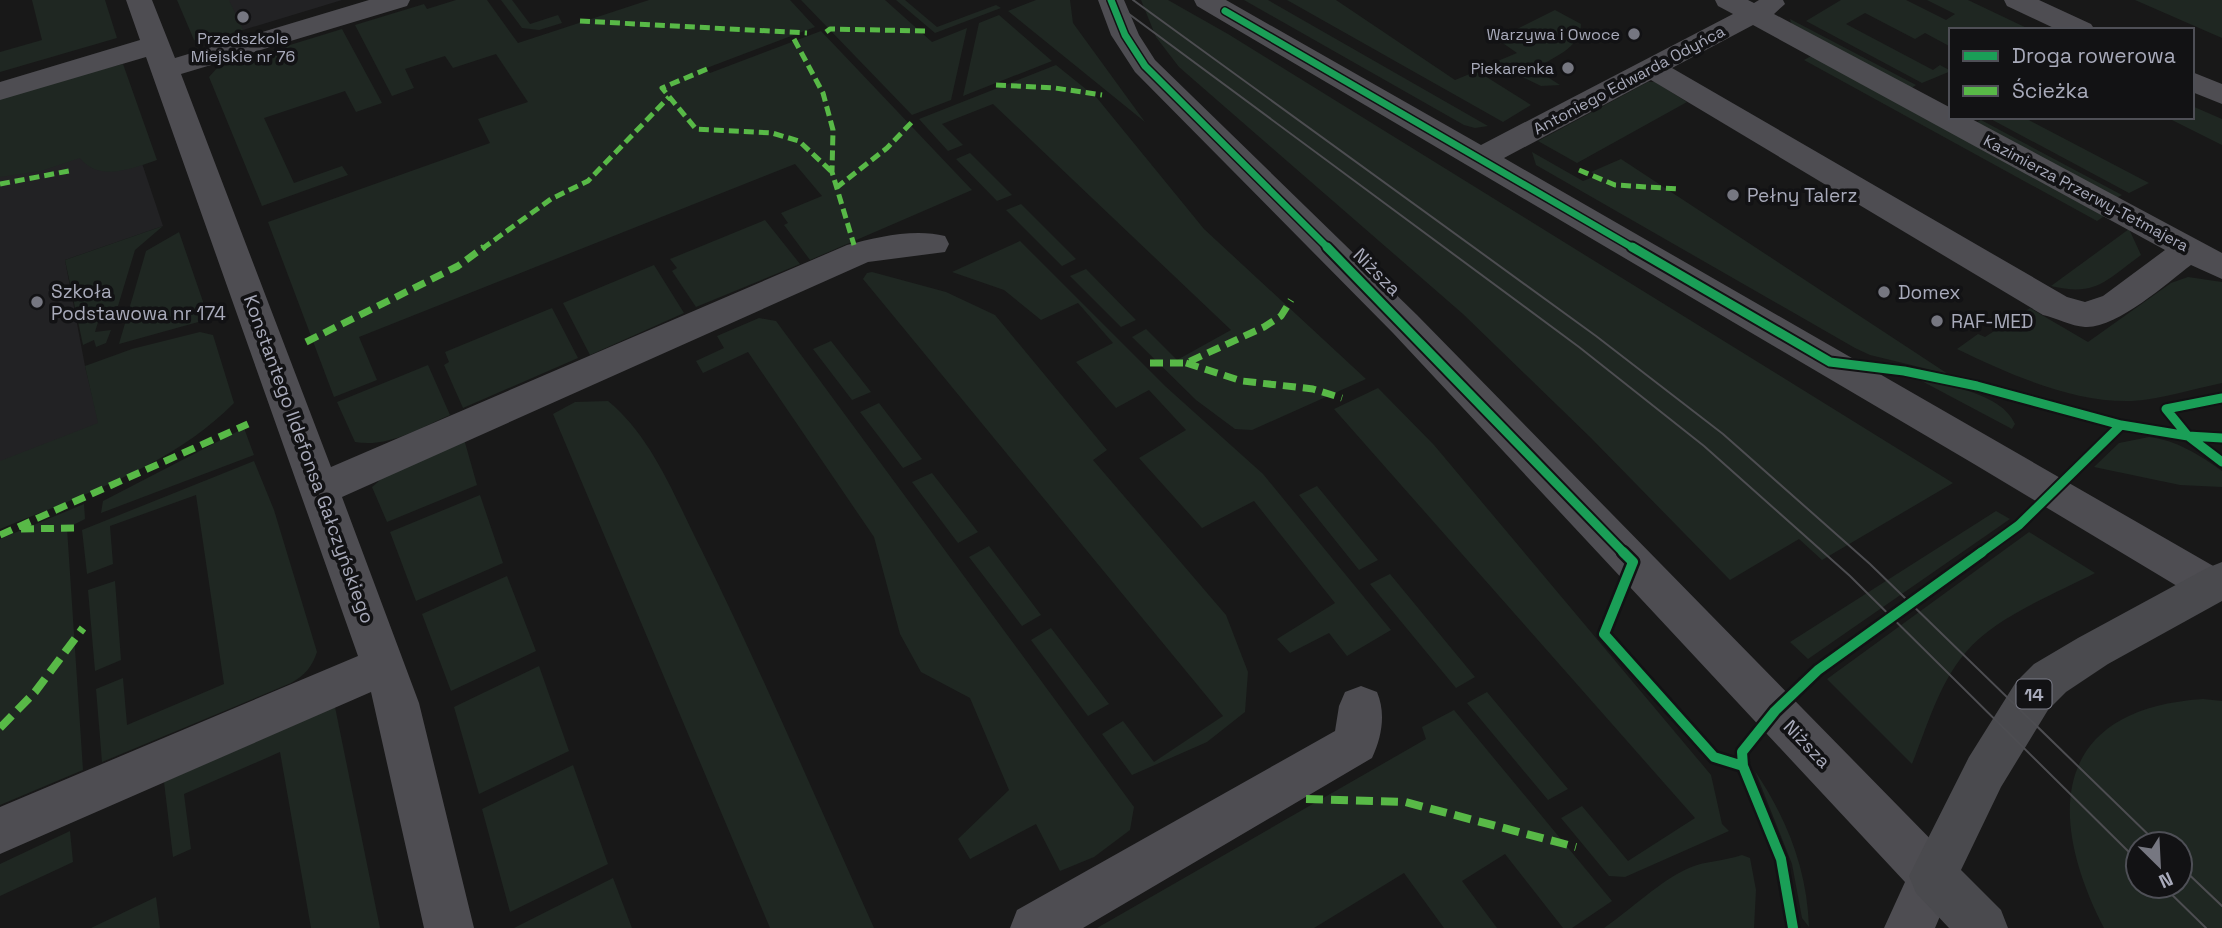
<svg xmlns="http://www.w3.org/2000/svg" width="2222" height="928" viewBox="0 0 2222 928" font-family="'Space Grotesk',sans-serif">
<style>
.built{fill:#222224}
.green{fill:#1f2722;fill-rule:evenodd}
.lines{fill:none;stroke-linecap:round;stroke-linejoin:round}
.minor{fill:#4e4d52;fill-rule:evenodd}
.major{fill:#4a4a4e;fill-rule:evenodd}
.tram{stroke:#4d4d51;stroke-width:2}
.quiet-far2{stroke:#58b947;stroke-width:5;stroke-dasharray:10 5;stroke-linecap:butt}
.quiet-far1{stroke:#58b947;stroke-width:7;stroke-dasharray:13 7;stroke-linecap:butt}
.quiet{stroke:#58b947;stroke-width:8;stroke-dasharray:17 8;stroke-linecap:butt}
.cycleway-far2-casing{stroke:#121214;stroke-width:10}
.cycleway-far1-casing{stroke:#121214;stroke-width:13}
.cycleway-casing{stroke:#121214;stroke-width:15}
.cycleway-far2{stroke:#1a9f57;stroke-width:7}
.cycleway-far1{stroke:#1a9f57;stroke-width:9}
.cycleway{stroke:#1a9f57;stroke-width:10}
.poi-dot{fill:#767781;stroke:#121214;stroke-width:2.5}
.labels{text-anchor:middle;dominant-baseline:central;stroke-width:7;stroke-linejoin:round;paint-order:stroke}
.far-poi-label{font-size:16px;fill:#a8aaba;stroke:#121214;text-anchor:end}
.far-street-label{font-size:16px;fill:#a8aaba;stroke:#121214}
.shield{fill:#121214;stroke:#7b7c88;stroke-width:2}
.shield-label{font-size:18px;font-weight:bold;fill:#a8aaba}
.poi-label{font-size:19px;fill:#a8aaba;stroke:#121214;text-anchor:start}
.street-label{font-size:19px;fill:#a8aaba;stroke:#121214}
</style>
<rect width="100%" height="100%" fill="#181818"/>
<path class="built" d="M194,0H342L210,40Z
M113,77L163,226L65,260L85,366L110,470L0,514V111Z"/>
<path class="green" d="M32,0H105L117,38L0,72V52L42,40Z
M177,0H229L243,30L202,42L194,40Z
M456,0H487L518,43L649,0H790L815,27L704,69L710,73L821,31L972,190L810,260L784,225L788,223L781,213L822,196L795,164L359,337L377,380L334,397L268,222L490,143L478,119L528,102L496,54L453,68L445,56L405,69L414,88L392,96L355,25L424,4L427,9Z
M501,0H512L530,24L558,15L562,23L539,30L522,28Z
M801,0H885L932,42L967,28L951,100L912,115Z
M896,0H905L937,27L996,5L1001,8L935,33Z
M1036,0H1070L1073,23L1145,122L1008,11Z
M1141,0H1168L1228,34L1953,483L1822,560L1799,539L1730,580L1591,438L1463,314L1179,67L1156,37Z
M1244,0H1268L1488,126L1475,128L1464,125Z
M1287,0H1336L1455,80L1477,71L1531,105L1503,122Z
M1841,0H1906L1946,20L1955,14L1927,0H1968L2031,30H1951V47L1925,33L1915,39L1865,13L1846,24L1933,70L1940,65L1951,71L1922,83L1806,21Z
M2135,0H2222V38Z
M1555,10L1581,24C1581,49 1552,57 1535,69L1560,85L1541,86L1493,63L1517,53L1497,39Z
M999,15L1052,61L963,96L979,23Z
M1790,19L1916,85L1910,89L1792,26Z
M342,29L382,103L356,112L345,91L264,118L294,183L342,166L348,175L262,206L209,77L218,67Z
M1813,55L2106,215L2097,221L1804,60Z
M123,64L157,160C131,169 99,182 80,158L41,171L0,177V96Z
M1056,65L1097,98L1204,229L1366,379L1252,430L1235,429L1196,400L1132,337L1146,329L1177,360L1231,330L993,104L942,124L963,145L948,151L919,119Z
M1648,82H1655L1687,102L1577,163L1538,141Z
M2192,106L2222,119V145L2166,117H2192Z
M1987,117H2023L2149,183L2129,193Z
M1981,120L2122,195L2114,199L1974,124Z
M1532,152L1583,181L1596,176L1591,172L1621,159L1948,374L1870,355L1855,348L1536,165Z
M970,153L1012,195L997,201L956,159Z
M1021,204L1076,259L1062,266L1006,210Z
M765,220L800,264L696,307L672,271L677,268L670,259Z
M163,226L135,250L118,306L102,309L95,332L111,330L106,343L96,347L94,340L83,345L65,260Z
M2129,229L2141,255C2106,280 2097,297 2051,286Z
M179,232L209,319L119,344L146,251Z
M1020,241L1165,386L1263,474L1391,630L1347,656L1329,633L1290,653L1277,639L1335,603L1254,501L1202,528L1139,458L1186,430L1149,390L1116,408L1076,362L1113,343L1078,303L1041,320L1004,290L952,272Z
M654,265L684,313L590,355L563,303Z
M1086,269L1136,320L1121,327L1070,276Z
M872,272L946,292L995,315L1107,450L1093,460L1226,615L1248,672L1245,712L1207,742L1132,775L1102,734L1123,721L1154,762L1223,716L863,279L867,273Z
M2188,277L2222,282V383C2193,389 2162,399 2132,401C2073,403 2009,374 1957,349L1978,334L1985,337L2030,308L2088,342L2171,283Z
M552,308L578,358L463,408L444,365L449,362L445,352Z
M759,318L776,321L1134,807L1130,830L1094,857L1060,871L1036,824L970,859L958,839L1009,790L970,698L921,672L900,634L874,537L748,352L703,373L696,361L724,348L717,336Z
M200,332L213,335L234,403C172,466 80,496 0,529V461L98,423L85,366L132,349Z
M831,341L871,392L852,400L813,349Z
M428,365L450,415C419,428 389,448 355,442L337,402Z
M1916,378C1945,385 2002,393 2015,424L2012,429Z
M1378,388L1434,445L1711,775L1722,824L1729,831L1625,877L1609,876L1561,818L1582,806L1628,861L1695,818L1334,409Z
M608,401C653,438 675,498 701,549C762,673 817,801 874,928H770L553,414L575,402Z
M879,403L922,459L903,468L860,412Z
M244,428L254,455L101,513L103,501Z
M2149,437C2176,440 2200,455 2222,471V487L2180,485L2094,467L2119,443Z
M464,439L477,485L387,522L372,487L387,474Z
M254,461L274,510L317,652C312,667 305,675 291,683L102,762L96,689L123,678L127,725L224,684L196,495L110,526L113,564L87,574L82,530Z
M932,473L978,532L958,543L912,482Z
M1317,486L1378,560L1359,570L1299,495Z
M480,495L503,563L416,601L390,532Z
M84,504L85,519L67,528L83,770L0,805V539Z
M1996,511L2010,519L1808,659L1790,642Z
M2029,532L2095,573C2055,594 1995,617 1966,652C1939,683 1927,727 1912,764L1827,679Z
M989,546L1041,615L1022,626L969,557Z
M1390,574L1475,677L1456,688L1370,584Z
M507,576L536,651L451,691L422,614Z
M115,581L121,660L95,671L88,590Z
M1051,628L1109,704L1088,716L1031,640Z
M539,666L569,751L479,794L454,707Z
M1487,692L1568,789L1548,800L1467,703Z
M2203,699L2222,701V928H2104C2045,814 2053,709 2203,699ZM2180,844V886H2138V844Z
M335,707L380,928H311L280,752L184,794L191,849L173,857L164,782Z
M1454,710L1612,901L1572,928H1563L1505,854L1462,881L1497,928H1444L1404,873L1314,928H1097L1426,739L1422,727Z
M573,765L608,864L510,912L482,809Z
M1755,771C1787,819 1807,869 1809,927L1802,918L1792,864Z
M70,831L73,862L0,896V864Z
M1742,855L1750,858L1756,890L1754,928H1604C1632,909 1658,882 1689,868C1704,861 1725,861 1742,855Z
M613,878L632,928H514Z
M156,897L160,928H91Z"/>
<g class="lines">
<path class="minor" d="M126,0H152L175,58L369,0H410L407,6L181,74L331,467L847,245C876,237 915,228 945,236L949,244L945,252L868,262L342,497L419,703L474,928H424L371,692L0,854V807L358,656L146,57L0,100V82L140,40Z
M1098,0H1124L1139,35L1155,60L1417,315L1950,859L1957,876L1935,928H1884L1905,882L1393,333L1135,72L1111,35Z
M1194,0H1226L1481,145L1733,14L1718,6L1715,0H1748L1754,3L1759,0H1783L1785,4L1774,14L1951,108V117H1968L2222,253V279L2191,265C2167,283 2116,329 2085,327C2071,326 2056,318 2043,315L1651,80L1504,158L2222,571V600L2212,604L2197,598L1974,464L1197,6ZM1753,25L2165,250L2103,296L2085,302L2067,297L1672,68Z
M2004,0H2039L2091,24L2095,30H2058L2007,6Z
M2192,72L2222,84V104L2192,92Z
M1361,686L1377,692C1386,713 1382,737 1372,758L1083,928H1010L1017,910L1335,731L1339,706L1345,692Z"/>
<path class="major" d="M2222,562V601L2108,664L2066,692L2048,710L2001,787L1961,870L2001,910L2008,928H1949L1916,893L1909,876L1969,757L2016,682L2034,664L2078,638L2207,568Z"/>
<path class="tram" d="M1110,0L1579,347L1704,446L1850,576L2138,861
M1133,0L1596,336L1723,434L1870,564L2158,844
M2180,866L2222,906
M2163,886L2206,928"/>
<path class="quiet-far2" d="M580,21L807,33
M826,32L830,29L926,31
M794,39L823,93L833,130L832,172L854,245
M707,69L662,88L696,129L772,133L799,141L832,172
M996,85L1055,88L1102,95
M1579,170L1615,185L1680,189
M0,184L69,171
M836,188L887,148L912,122
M482,249L551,199L588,181L669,97"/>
<path class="quiet-far1" d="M306,342L458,266L484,247
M1150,363H1186L1264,327L1281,316L1291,300
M1186,363L1242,381L1313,389L1342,398
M21,529L74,528
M0,535L248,424"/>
<path class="quiet" d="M0,728L35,692L83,628
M1306,799L1405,802L1576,847"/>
<defs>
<path id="cycleway-far2" d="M1111,0L1125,35L1145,66L1329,249
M1225,11L1635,249"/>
<path id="cycleway-far1" d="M1327,247L1625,554
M1632,247L1830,362L1904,371L1977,386L2121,425
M2222,398L2166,409L2188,436L2222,438
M1979,554L2019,525L2121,425L2188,436L2222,462"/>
<path id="cycleway" d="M1623,552L1633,562L1604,634L1714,757L1743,766
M1793,928L1781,859L1743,766L1742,752L1775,711L1818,670L1982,552"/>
</defs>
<use href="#cycleway-far2" class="cycleway-far2-casing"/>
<use href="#cycleway-far1" class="cycleway-far1-casing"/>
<use href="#cycleway" class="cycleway-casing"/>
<use href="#cycleway-far2" class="cycleway-far2"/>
<use href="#cycleway-far1" class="cycleway-far1"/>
<use href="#cycleway" class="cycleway"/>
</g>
<g class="poi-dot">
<circle cx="243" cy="17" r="7"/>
<circle cx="1634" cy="34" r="7"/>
<circle cx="1568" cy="68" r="7"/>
<circle cx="1733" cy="195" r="7"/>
<circle cx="1884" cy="292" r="7"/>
<circle cx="37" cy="302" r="7"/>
<circle cx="1937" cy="321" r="7"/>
</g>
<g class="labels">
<g class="far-poi-label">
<text x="1620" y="34">Warzywa i Owoce</text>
<text x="243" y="38" text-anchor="middle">Przedszkole<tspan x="243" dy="18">Miejskie nr 76</tspan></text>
<text x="1554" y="68">Piekarenka</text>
</g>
<g class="far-street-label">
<text transform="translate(1629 80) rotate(-28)">Antoniego Edwarda Odyńca</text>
<text transform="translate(2086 193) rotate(28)">Kazimierza Przerwy-Tetmajera</text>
</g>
<rect class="shield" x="2016.5" y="679.5" width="35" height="29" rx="5"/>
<g class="shield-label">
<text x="2034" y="694">14</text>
</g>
<g class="poi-label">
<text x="1747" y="195">Pełny Talerz</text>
<text x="51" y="291">Szkoła<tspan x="51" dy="22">Podstawowa nr 174</tspan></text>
<text x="1898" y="292">Domex</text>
<text x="1951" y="321">RAF-MED</text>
</g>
<g class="street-label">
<text transform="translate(1377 272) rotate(45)">Niższa</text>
<text transform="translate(309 459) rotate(70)">Konstantego Ildefonsa Gałczyńskiego</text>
<text transform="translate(1807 744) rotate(46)">Niższa</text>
</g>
</g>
<rect x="1949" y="28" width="245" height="91" fill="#121214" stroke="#4e4f56" stroke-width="2"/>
<rect x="1963" y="51" width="35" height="10" fill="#1a9f57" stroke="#4e4f56" stroke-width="2"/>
<text x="2012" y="63" font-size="21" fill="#a8aaba">Droga rowerowa</text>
<rect x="1963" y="86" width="35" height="10" fill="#58b947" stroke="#4e4f56" stroke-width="2"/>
<text x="2012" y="98" font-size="21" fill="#a8aaba">Ścieżka</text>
<g transform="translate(2159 865) rotate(156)"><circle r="33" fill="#121214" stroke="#4e4f56" stroke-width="2"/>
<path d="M0-5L12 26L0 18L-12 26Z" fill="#767781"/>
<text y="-10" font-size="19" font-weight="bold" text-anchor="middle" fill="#a8aaba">N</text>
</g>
</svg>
